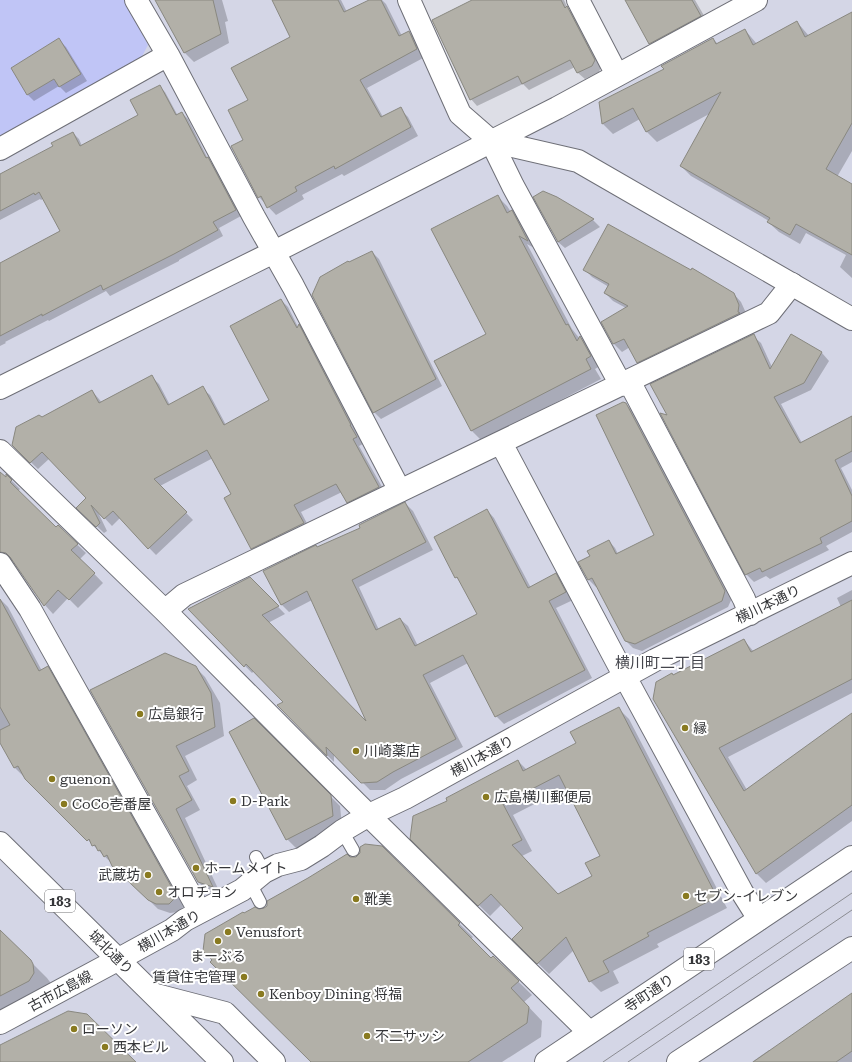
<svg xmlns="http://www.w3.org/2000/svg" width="852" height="1062" viewBox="0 0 852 1062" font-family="'Roboto Serif','Noto Sans JP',serif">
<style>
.built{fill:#d4d6e6}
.green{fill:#c0c5f6}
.shadow{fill:#0003;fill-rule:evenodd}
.building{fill:#b2b0a8;stroke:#898880;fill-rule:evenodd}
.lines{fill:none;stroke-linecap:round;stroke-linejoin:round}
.service-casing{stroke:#6e6f77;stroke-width:14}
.minor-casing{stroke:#6e6f77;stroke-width:24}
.tertiary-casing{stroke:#6e6f77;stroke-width:24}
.secondary-casing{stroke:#6e6f77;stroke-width:24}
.trunk-casing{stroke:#6e6f77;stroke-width:24}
.service{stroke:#fff;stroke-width:12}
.minor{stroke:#fff;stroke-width:22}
.tertiary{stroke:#fff;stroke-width:22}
.secondary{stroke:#fff;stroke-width:22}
.trunk{stroke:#fff;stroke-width:22}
.tram{stroke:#8b8c92;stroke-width:1}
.poi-dot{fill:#897a20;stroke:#fff;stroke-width:1.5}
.labels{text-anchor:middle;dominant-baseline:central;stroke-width:4;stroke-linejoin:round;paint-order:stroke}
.shield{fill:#fff;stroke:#727274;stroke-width:1}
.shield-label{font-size:13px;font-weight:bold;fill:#353639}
.street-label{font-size:14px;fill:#353639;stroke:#fff}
.poi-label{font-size:14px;fill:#353639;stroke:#fff;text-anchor:start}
.neighbourhood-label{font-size:15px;fill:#44454c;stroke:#fff}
</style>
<rect width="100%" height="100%" fill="#dddee6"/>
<path class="built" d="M0,0H405L483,153L766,0H852V1062H0Z"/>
<path class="green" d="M0,0H125L148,45L140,60L0,143Z"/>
<path class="shadow" d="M156,0H222L228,21L225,22L229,43L194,62L185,53Z
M273,0H341L347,12L371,0H382L386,4L402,36L409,32L417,40L425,57L367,88L383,117L400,109L408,117L418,136L344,176L342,174L302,195L304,199L276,215L259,197L244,141L249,100L292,38Z
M475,0H564L568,9L574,14L601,67L599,72L585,79L578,73L575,67L529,90L523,84L477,106L471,99Z
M626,0H695L710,26L660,53L650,43Z
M852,13V151L837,177L852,185V278L840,267L846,255L806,233L800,244L779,232L768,222L769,221L691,176L681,166L711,113L657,142L647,132L640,119L613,134L603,124L600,103L665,70L713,39L718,44L745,30L757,44L797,22L809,36Z
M59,40L66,47L87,81L66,93L59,86L34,101L27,94Z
M159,86L165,92L178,116L182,113L188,119L208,159L214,165L241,216L219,228L223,236L179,260V261L110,296L106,291L49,321L48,320L5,342L6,343L0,346V264L61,231L44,198L41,200L40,199L0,220V176L54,147L73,133L79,139L82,146L139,116Z
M497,196L507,206L511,212H512L522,221L536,249L527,244L572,329L580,339V337L590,347L600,366L595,369L601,379L482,441L472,431L435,361L487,334Z
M557,198L593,220L600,227L565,248L558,242Z
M372,252L379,259L442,386L381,419L374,412Z
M584,269L733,293L741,302L746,313L646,370L638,362L630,347L622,352L614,344L602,322L626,308L613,301L605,293L609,287L592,277Z
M281,300L288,307L298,327L299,325L306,332L358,432H357L363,444L359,446L386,494L355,509L347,502L342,492L301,512L311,531L259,555L252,548L233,495L213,458L160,486L193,520L156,555L120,518L112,526L97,510L107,531L104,533L78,508L88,498L50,458L38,469L13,445L41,419L92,391L99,399L102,403L152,377L159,384L170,405L202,388L210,395L226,425L271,401Z
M791,335L822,353L829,361L811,390L781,404L802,443L852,417V462L841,468L852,490V532L826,546L829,550L770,579L766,576L754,582L746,574L669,417L753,336L761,343L772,367Z
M626,404L633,411L732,598L728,607L642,651L633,648L625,640L597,586L596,587L589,580L579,562L591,556L609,541L615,548L618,554L656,535Z
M0,473L6,479L7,476L20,489L18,491L56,528L58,526L86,553L80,559L103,583L78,608L68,598L53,614L45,605L14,561L9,560L0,551Z
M405,503L413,511L433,550L359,587L379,630L400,619L408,626L418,646L478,614L462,584L456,577L487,510L494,518L531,588L556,575L563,582L573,600L556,608L592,678L504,724L496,716L468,663L430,683L463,747L401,779L385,790H370L334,753V762L278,706L285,702L254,671L252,673L189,609L250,578L285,614L268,623L369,725L312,600L289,612L281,604L318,548L362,528Z
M852,590V693L728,757L747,790L852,714V821L766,883L756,873L673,676L744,640L754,652L841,607L837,598Z
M0,599L8,607L42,671L48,668L56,676L185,905L178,912L170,913L158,909L15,768L0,741Z
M195,667L205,677L220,703L224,736L185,756L197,780L187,786L200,810L185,818L221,895L208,891L198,882L91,690Z
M619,709L629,719L727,908L657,944L659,947L613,971L619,983L601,992L590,981L574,950L549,974L513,939L524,928L502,904L490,916L411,838L449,802L518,761L527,770L577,744ZM566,788L602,856L593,877L558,895L522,856L532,851L513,815Z
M254,719L340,806L342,826L297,849L287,839Z
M381,847L473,937L471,939L491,959L493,957L532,995L524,1002L542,1021L541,1037L502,1062H312L244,914L264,909L349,858H357Z
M0,931L47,978L50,982V990L0,1020Z
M852,994V1062H752L769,1050L770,1051Z"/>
<path class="building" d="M155,0H213L221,34L184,53Z
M272,0H338L344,12L369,0H381L399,36L409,31L417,49L360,80L381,117L401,107L411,127L335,169L334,166L295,187L297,191L267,208L261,196L258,198L231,146L243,140L228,110L248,100L231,68L290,37Z
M472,0H561L565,8L567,6L595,60L592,66L577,73L570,60L522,84L518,76L470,100L432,20Z
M625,0H692L701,16L649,44Z
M852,12V123L826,169L852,184V255L796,224L790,235L767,222L770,218L680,166L721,92L646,132L633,108L602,124L599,102L664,69L661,66L713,38L716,44L745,29L753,45L797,21L805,37Z
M59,38L81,74L59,87L54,79L27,95L11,68Z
M160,85L176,115L182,112L206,158L208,157L236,210L213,222L218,230L174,254L103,290L101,285L42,316V314L0,336V263L60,231L39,192L35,195L34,193L0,211V174L53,146L51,143L73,132L80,146L138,115L130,100Z
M543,191L557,197L594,219L558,242L533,197Z
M498,195L507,213L512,210L528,241L519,236L566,325L568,324L577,341L580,336L591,356L586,359L591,369L471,431L434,361L486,334L431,229Z
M608,224L691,270L692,268L734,293L739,305L738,312L740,313L637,363L624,339L613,344L601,322L628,306L604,293L609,284L583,270Z
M372,251L436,379L373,413L312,295L320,277L348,261L349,262Z
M281,299L297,328L299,324L351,425H350L357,437L353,439L379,487L347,503L336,484L294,505L304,523L251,549L224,498L231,494L207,450L154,479L187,512L148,549L113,511L104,519L91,505L100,523L96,527L76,508L86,498L42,452L30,463L12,445L16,427L39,415L42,417L92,390L99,403L152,375L168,405L203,386L224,425L269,400L230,326Z
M754,334L770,369L791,334L822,352L804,383L774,397L800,443L852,416V451L835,460L852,496V521L820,538L822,543L762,572L760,568L745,575L660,413L667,415L650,384Z
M623,402L626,403L725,591L722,601L635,644L625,641L592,578L588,580L578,562L590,556L587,551L609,540L616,554L654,535L596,415Z
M0,472L6,477V474L12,480L10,482L56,527L58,525L78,544L71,550L95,573L69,600L58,590L44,606L10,557L6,553L0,552Z
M405,502L426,542L352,580L376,630L400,618L415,646L477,614L457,577L455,578L434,537L487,509L528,588L556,573L566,592L549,601L585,670L495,717L463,655L423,675L456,739L393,772L377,782L361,783L326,747L327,756L277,705L283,702L246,664L244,667L188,609L250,577L279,606L262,615L366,721L307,591L281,605L263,571L316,545L317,547L360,528L359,525Z
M0,599L39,671L48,666L176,895L175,898L169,904H156L148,900L112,866L107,855L104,857L100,850L98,851L95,845L92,846L89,839L87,841L25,779L18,766L14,768L0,743V730L10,725L0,707Z
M852,600V679L719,748L744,791L852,713V805L756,874L653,699L656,682L672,673L673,675L744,639L751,652Z
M165,653L196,666L211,693L215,727L176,746L189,771L179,776L192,800L176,809L213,887L198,882L90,690Z
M619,707L717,897L647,933L649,936L603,961L609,972L589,982L566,937L537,964L512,939L523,928L491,894L478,906L410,839L413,816L447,801L446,798L518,760L523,771L576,743L570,732ZM559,775L600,856L585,863L592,876L558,894L512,845L522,840L503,804Z
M254,718L331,795L333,816L286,840L229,732Z
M365,844L382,846L460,923L458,925L491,958L493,956L519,981L511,988L529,1007L527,1023L468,1062H311L210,962L212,960L203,951L205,934L243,912L244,913L255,907L259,909L264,908L267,906V901L308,878L347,854L350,857H356L360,853V847Z
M0,930L31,960L33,964L34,973L29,981L0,996Z
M852,993V1051L836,1062H753Z
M68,1011L87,1014L136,1062H0V1045Z"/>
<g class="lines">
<defs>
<path id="service" d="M342,831L353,850
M256,857L264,872
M250,883L260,902"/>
<path id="minor" d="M136,0L168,55L254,217L293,286L400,491
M409,0L460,114L491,141L513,186L621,385
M578,0L617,75
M0,149L168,55
M629,381L744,599L750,614
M501,443L617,662L742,892L759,919
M0,451L165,611L356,803L589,1032
M0,564L30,609L200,912
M165,611L184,595L769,313L792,284
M119,959L172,930L185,920L242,890L264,872L278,865L301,859L322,846L342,831L369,815L405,798L655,660L852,563"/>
<path id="tertiary" d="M491,141L578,161L852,319
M0,388L274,252L557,108L756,0"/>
<path id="secondary" d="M0,1023L119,959"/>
<path id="trunk" d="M0,843L222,1062
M156,995L225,1013L274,1062
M546,1062L852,857
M678,1062L852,948"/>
</defs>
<use href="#service" class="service-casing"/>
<use href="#minor" class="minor-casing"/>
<use href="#tertiary" class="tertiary-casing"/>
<use href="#secondary" class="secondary-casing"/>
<use href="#trunk" class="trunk-casing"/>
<use href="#service" class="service"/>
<use href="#minor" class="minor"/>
<use href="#tertiary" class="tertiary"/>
<use href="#secondary" class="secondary"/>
<use href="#trunk" class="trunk"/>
<path class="tram" d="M603,1062L852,893
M628,1062L852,910"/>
</g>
<g class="poi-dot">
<circle cx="140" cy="714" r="4"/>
<circle cx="685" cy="728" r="4"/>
<circle cx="356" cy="751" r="4"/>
<circle cx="52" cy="779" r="4"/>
<circle cx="486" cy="797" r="4"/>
<circle cx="233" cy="801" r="4"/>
<circle cx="64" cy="804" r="4"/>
<circle cx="196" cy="868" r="4"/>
<circle cx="148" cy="875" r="4"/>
<circle cx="159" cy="892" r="4"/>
<circle cx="686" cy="896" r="4"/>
<circle cx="356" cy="899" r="4"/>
<circle cx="228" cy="932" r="4"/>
<circle cx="218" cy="941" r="4"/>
<circle cx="244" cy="977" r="4"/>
<circle cx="261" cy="994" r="4"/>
<circle cx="74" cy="1029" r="4"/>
<circle cx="367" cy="1036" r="4"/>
<circle cx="105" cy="1047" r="4"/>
</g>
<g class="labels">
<g class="shield">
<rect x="45" y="890" width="30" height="22" rx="3"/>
<rect x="684" y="948" width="30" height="22" rx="3"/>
</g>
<g class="shield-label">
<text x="60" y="901">183</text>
<text x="699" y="959">183</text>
</g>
<g class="street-label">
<text transform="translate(768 604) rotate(-26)">横川本通り</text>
<text transform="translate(482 756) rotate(-29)">横川本通り</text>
<text transform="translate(169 931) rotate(-30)">横川本通り</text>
<text transform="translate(111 952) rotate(45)">城北通り</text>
<text transform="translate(60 991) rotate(-28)">古市広島線</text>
<text transform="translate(649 993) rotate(-34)">寺町通り</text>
</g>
<g class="poi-label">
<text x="148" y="714">広島銀行</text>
<text x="693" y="728">縁</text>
<text x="364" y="751">川崎薬店</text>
<text x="60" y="779">guenon</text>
<text x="494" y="797">広島横川郵便局</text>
<text x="241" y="801">D-Park</text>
<text x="72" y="804">CoCo壱番屋</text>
<text x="204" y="868">ホームメイト</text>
<text x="140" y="875" text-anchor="end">武蔵坊</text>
<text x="167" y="892">オロチョン</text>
<text x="694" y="896">セブン-イレブン</text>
<text x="364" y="899">靴美</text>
<text x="236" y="932">Venusfort</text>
<text x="218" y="956" text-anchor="middle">まーぶる</text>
<text x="236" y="977" text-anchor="end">賃貸住宅管理</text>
<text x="269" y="994">Kenboy Dining 将福</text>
<text x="82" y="1029">ローソン</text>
<text x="375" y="1036">不二サッシ</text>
<text x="113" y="1047">西本ビル</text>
</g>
<g class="neighbourhood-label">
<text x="660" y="663">横川町二丁目</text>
</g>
</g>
</svg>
